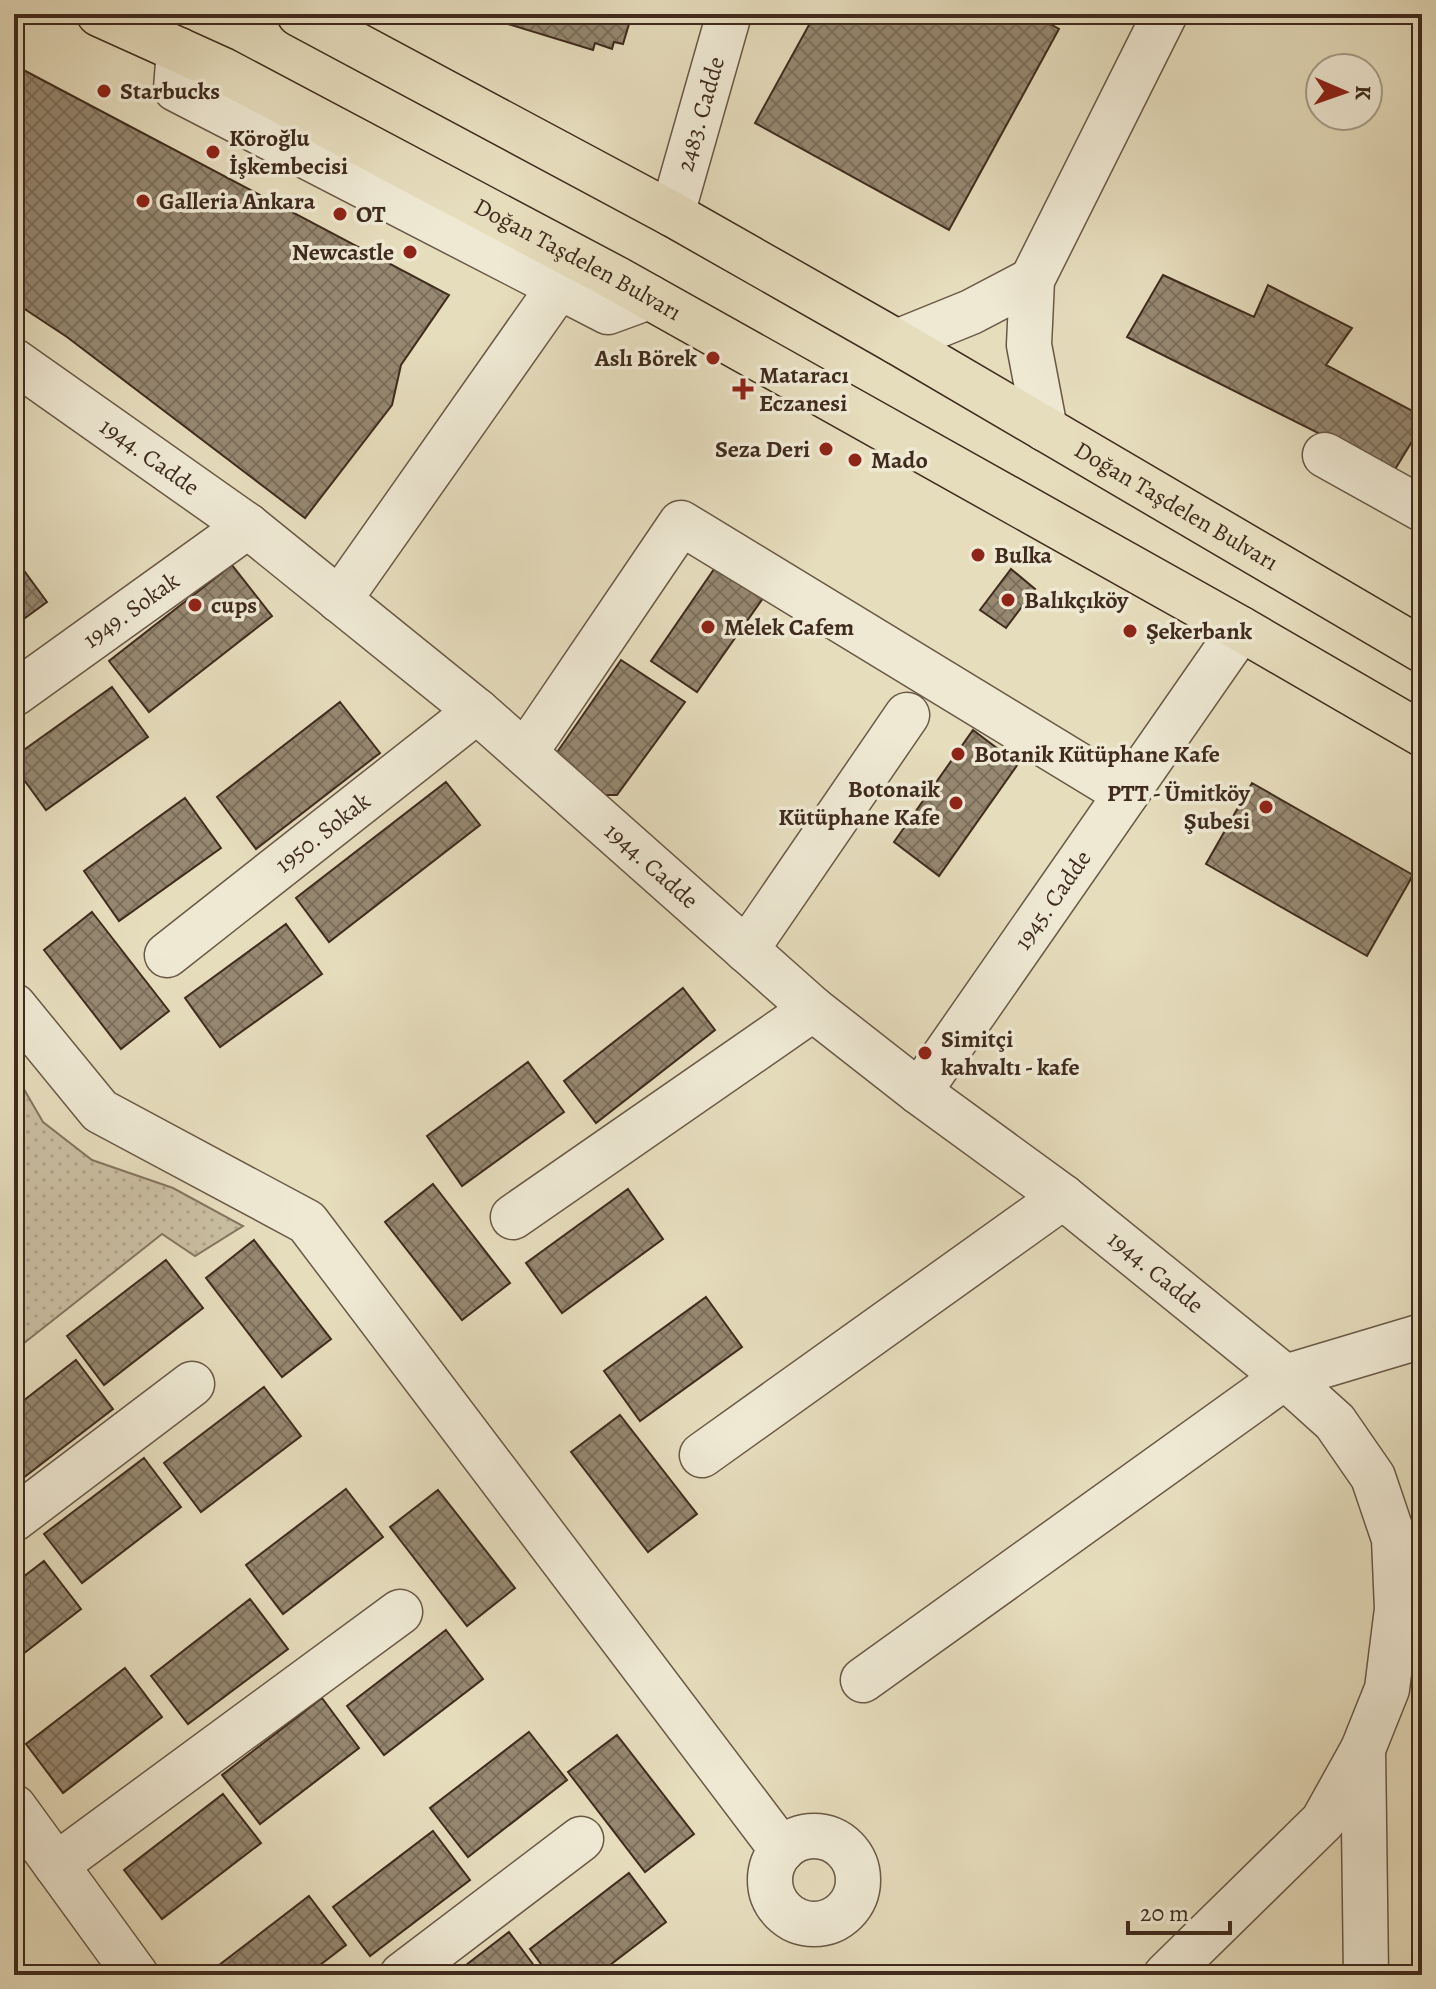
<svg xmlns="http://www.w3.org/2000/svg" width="1436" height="1989" viewBox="0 0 1436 1989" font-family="Alegreya,serif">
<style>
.grass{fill:url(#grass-dots);stroke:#857560;stroke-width:2}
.building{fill:url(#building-cross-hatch);stroke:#402b1e;stroke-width:2}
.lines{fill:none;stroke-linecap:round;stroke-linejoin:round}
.minor-casing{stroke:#6a5846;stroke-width:47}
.major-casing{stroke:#402b1e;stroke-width:47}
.minor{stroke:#efe9d4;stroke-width:44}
.major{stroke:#e6ddbd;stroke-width:44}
.poi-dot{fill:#8f2418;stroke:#efe9d4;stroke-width:3}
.labels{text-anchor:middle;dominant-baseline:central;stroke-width:7;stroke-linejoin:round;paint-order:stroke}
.poi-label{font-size:24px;font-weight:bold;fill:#402b1e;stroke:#efe9d4;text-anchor:start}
.street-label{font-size:24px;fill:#402b1e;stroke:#efe9d4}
</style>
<defs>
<pattern id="grass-dots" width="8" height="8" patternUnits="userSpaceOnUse" patternTransform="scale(2)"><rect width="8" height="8" fill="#cabfa2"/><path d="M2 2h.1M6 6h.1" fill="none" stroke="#afa48b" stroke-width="1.8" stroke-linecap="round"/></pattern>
<pattern id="building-cross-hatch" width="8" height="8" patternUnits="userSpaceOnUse" patternTransform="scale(2)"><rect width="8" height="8" fill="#968871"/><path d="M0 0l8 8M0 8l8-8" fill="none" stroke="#7c6f5c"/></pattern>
</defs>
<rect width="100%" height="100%" fill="#e6ddbd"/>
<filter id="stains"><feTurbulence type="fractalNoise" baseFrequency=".0025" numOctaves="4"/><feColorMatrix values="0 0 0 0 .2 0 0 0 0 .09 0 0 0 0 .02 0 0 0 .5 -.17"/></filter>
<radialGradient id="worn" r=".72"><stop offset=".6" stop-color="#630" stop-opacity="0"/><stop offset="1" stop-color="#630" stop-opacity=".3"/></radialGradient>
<path class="grass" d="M14,1072L43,1122L92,1160L173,1188L243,1226L195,1256L162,1234L14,1351Z"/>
<path class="building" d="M492,14H632L623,44L614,42L612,49L595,43L593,50L495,20L496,16Z
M815,14H1032L1059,29L949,230L755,123Z
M14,65L449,295L401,365L392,405L305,518L67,337L14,302Z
M1163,275L1254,317L1268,285L1352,328L1326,365L1422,416V425L1394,471L1127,337Z
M723,556L766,594L697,692L651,661Z
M14,557L47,602L14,626Z
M232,565L272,616L149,712L109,661Z
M1011,569L1035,589L1006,628L980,610Z
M621,660L685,702L617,795H588L551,761Z
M112,687L148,737L46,810L14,766V757Z
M340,702L380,753L256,849L217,797Z
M973,730L1018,764L939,876L894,842Z
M446,782L480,825L329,942L296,898Z
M1252,783L1413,875L1367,956L1206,864Z
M185,798L221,848L119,921L84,871Z
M92,912L169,1011L121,1049L44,950Z
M286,924L322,974L220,1047L185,998Z
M683,988L715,1030L596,1123L564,1081Z
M528,1062L564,1112L462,1186L427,1136Z
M433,1184L510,1283L462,1320L385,1222Z
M628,1189L663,1239L562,1313L526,1263Z
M254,1240L331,1339L282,1377L206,1278Z
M166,1260L203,1308L104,1385L67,1336Z
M706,1297L742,1347L640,1421L604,1371Z
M76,1360L113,1409L14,1485V1408Z
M264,1387L301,1436L201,1512L164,1463Z
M620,1415L697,1514L648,1552L571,1452Z
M144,1458L181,1507L82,1583L44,1534Z
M346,1489L383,1537L283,1614L246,1565Z
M438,1490L515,1588L467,1626L390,1527Z
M44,1561L81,1609L14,1661V1584Z
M250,1599L288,1649L188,1724L151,1676Z
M446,1630L483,1679L384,1755L347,1706Z
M125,1668L162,1717L63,1793L26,1744Z
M322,1698L359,1748L260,1824L222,1775Z
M529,1732L567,1780L468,1857L430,1808Z
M617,1735L694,1834L645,1872L568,1772Z
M223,1794L261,1843L162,1919L124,1870Z
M433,1831L470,1880L370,1956L333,1907Z
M629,1873L666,1922L597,1975H549L530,1949Z
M309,1896L346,1945L307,1975H212L210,1972Z
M509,1932L541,1975H453Z"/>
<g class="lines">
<defs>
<g id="minor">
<path d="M179,50L176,89L608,312L649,297"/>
<path id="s1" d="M672,214L729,14"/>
<path d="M897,342L971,312L1032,280"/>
<path id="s2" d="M14,361L248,526L477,711L813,1009L919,1092L1063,1197L1285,1377L1335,1422L1373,1477L1394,1539L1397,1609L1387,1689L1363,1749L1323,1821L1166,1975"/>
<path d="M1045,429L1029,345L1032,280L1165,14"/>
<path d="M1325,455L1422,509"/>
<path d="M339,600L559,287"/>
<path id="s3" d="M14,694L248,526"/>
<path d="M525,753L681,523L1126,794"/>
<path d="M746,950L907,715"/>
<path id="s4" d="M167,955L477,711"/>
<path d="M14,1006L100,1111L307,1222L782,1850"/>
<path id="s5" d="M919,1092L1241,629"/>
<path d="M513,1217L813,1009"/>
<path d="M702,1455L1063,1197"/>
<path d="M14,1519L192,1384"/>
<path d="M863,1680L1285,1377L1422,1336"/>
<path d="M1363,1749L1366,1975"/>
<path d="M14,1807L136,1975"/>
<circle cx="814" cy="1880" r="44"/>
<path d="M56,1865L400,1612"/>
<path d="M402,1975L581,1839"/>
</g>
<g id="major">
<path id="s6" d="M99,14L223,70L617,279L1241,629L1422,734"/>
<path id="s7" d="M299,14L672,214L897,342L1422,650"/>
</g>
</defs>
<use href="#minor" class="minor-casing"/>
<use href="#major" class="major-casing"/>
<use href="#minor" class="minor"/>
<use href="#major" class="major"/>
</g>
<g class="poi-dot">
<circle cx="104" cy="91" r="8"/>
<circle cx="213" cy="152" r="8"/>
<circle cx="143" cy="201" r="8"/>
<circle cx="340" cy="214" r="8"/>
<circle cx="410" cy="252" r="8"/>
<circle cx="713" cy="358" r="8"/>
<path d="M739 377h8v8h8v8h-8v8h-8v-8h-8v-8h8z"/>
<circle cx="826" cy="449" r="8"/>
<circle cx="855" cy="460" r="8"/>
<circle cx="978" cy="555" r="8"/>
<circle cx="1008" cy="600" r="8"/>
<circle cx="195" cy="605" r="8"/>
<circle cx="708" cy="627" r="8"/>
<circle cx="1130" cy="631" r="8"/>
<circle cx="958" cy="754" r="8"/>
<circle cx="956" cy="803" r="8"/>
<circle cx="1266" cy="807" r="8"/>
<circle cx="925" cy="1053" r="8"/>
</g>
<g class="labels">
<g class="poi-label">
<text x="120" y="91">Starbucks</text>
<text x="229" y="138">Köroğlu<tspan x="229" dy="28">İşkembecisi</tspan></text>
<text x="159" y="201">Galleria Ankara</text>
<text x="356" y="214">OT</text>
<text x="394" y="252" text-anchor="end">Newcastle</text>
<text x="697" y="358" text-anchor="end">Aslı Börek</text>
<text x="759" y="375">Mataracı<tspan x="759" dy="28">Eczanesi</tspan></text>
<text x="810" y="449" text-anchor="end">Seza Deri</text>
<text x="871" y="460">Mado</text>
<text x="994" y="555">Bulka</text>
<text x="1024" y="600">Balıkçıköy</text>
<text x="211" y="605">cups</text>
<text x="724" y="627">Melek Cafem</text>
<text x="1146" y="631">Şekerbank</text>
<text x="974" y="754">Botanik Kütüphane Kafe</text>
<text x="940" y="789" text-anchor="end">Botonaik<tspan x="940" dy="28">Kütüphane Kafe</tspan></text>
<text x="1250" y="793" text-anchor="end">PTT - Ümitköy<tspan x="1250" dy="28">Şubesi</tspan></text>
<text x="941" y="1039">Simitçi<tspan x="941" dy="28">kahvaltı - kafe</tspan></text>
</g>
<g class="street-label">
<text stroke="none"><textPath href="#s1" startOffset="104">2483. Cadde</textPath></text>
<text stroke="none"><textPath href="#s6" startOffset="538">Doğan Taşdelen Bulvarı</textPath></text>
<text stroke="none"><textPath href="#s2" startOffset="166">1944. Cadde</textPath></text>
<text stroke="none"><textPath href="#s7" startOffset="1006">Doğan Taşdelen Bulvarı</textPath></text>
<text stroke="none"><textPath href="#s3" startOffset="144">1949. Sokak</textPath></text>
<text stroke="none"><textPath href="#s4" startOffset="198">1950. Sokak</textPath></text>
<text stroke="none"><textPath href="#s2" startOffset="814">1944. Cadde</textPath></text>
<text stroke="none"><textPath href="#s5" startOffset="234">1945. Cadde</textPath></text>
<text stroke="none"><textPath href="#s2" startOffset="1462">1944. Cadde</textPath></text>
</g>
</g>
<rect width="1436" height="1989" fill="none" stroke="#e6ddbd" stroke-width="48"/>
<rect x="16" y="16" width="1404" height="1957" fill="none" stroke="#402b1e" stroke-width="4"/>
<rect x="24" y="24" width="1388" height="1941" fill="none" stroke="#402b1e" stroke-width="2"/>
<g transform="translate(1344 92) rotate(92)"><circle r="38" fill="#efe9d4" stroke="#a99d8b" stroke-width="2"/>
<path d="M0-6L14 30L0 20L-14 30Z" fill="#8f2418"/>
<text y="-12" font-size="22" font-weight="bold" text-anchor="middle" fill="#402b1e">K</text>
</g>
<path d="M1128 1921v12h102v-12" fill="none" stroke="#402b1e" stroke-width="4"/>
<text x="1140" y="1921" font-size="24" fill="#402b1e" stroke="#efe9d4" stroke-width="6" paint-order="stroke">20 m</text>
<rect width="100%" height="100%" filter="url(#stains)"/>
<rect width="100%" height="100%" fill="url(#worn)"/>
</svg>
